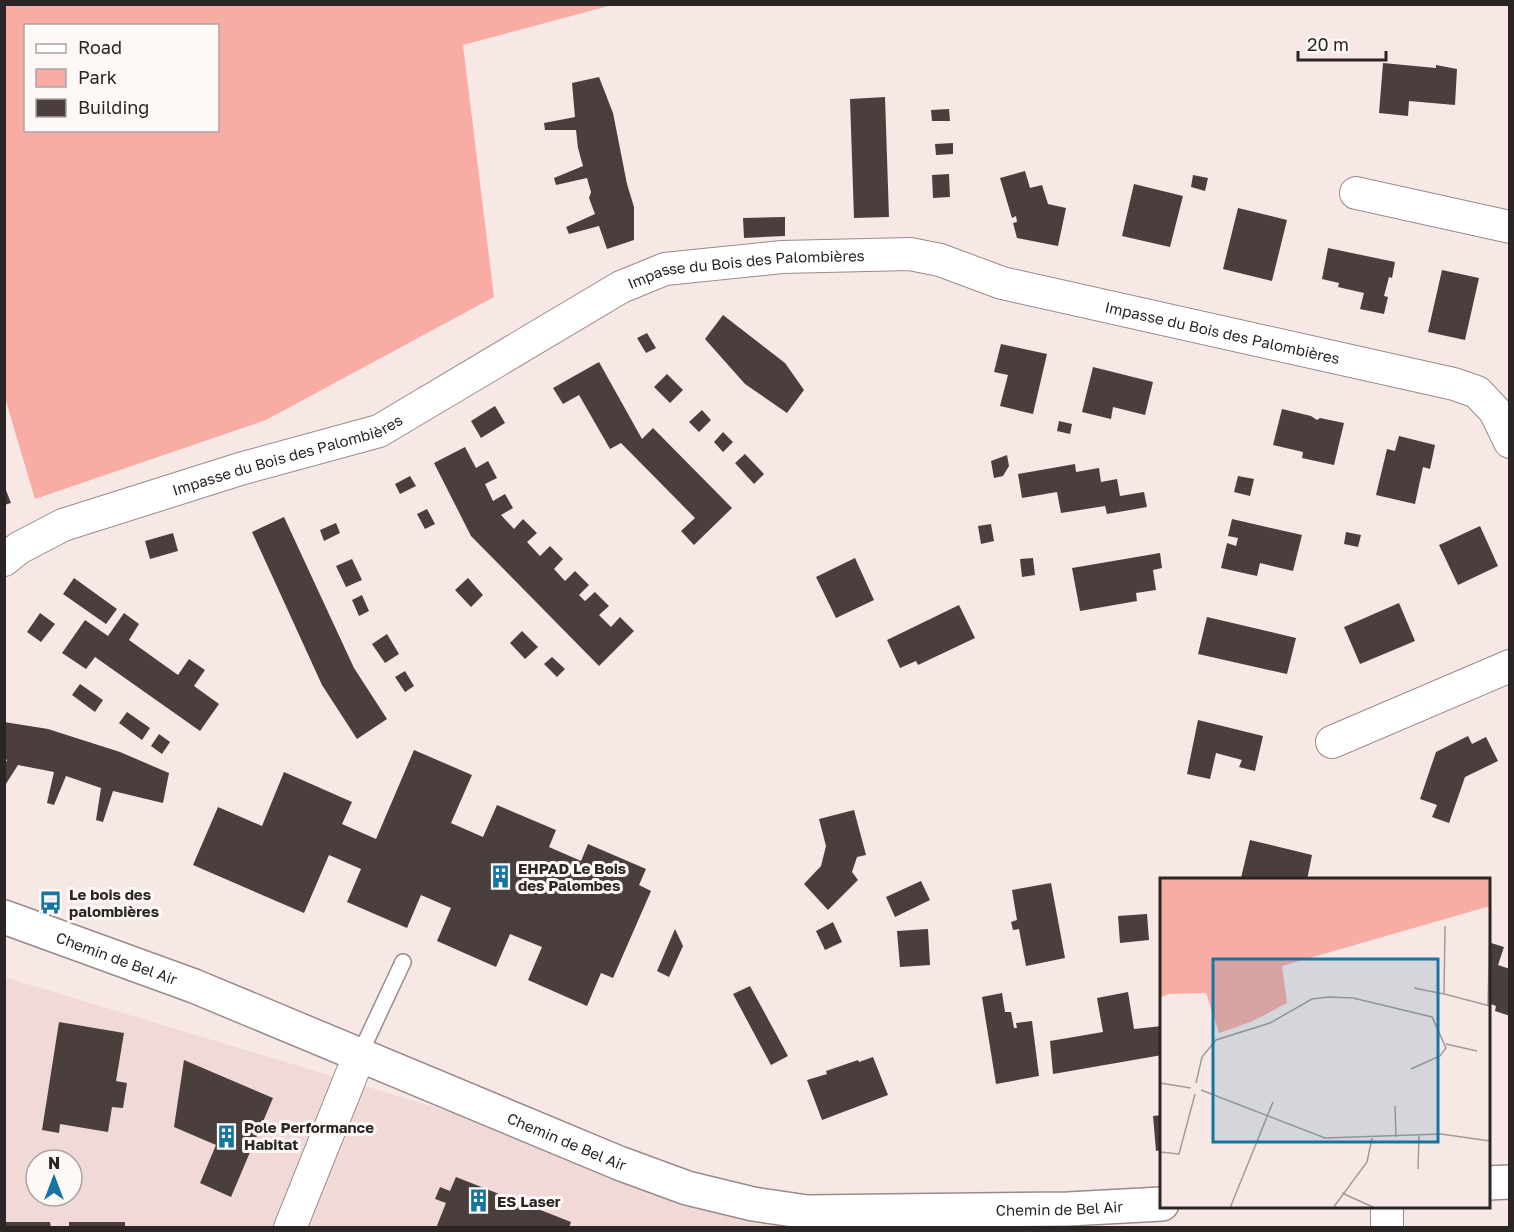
<svg xmlns="http://www.w3.org/2000/svg" width="1514" height="1232" viewBox="0 0 1514 1232" font-family="'Golos Text',sans-serif">
<style>
.built{fill:#f0d9d6;fill-rule:evenodd}
.green{fill:#f8aca3;fill-rule:evenodd}
.building{fill:#4b3f3e}
.lines{fill:none;stroke-linecap:round;stroke-linejoin:round}
.service-casing{stroke:#988b89;stroke-width:18}
.minor-casing{stroke:#988b89;stroke-width:34}
.tertiary-casing{stroke:#988b89;stroke-width:36}
.service{stroke:#fff;stroke-width:15}
.minor{stroke:#fff;stroke-width:32}
.tertiary{stroke:#fff;stroke-width:33}
.labels{text-anchor:middle;dominant-baseline:central;stroke-width:6;stroke-linejoin:round;paint-order:stroke}
.street-label{font-size:15px;fill:#2b2625;stroke:#fef8f7}
.poi-label{font-size:15px;font-weight:bold;fill:#2b2625;stroke:#fef8f7;text-anchor:start}
.inset-road{fill:none;stroke:#a59a99;stroke-width:1.5}
.view{fill:#1775a2;fill-opacity:0.15;stroke:#1775a2;stroke-width:3}
.inset-edge{fill:none;stroke:#2b2625;stroke-width:3}
</style>
<rect width="100%" height="100%" fill="#f7e8e6"/>
<path class="built" d="M4,977L619,1163L855,1228L5,1227ZM36,1160H72V1196H36Z"/>
<path class="green" d="M4,5L5,4L612,5L463,45L494,297L266,420L35,499L5,398ZM26,26H218V130H26Z"/>
<path class="building" d="M1383,63L1436,68V65L1457,69L1455,105L1409,101L1408,116L1379,113Z
M599,77L613,113L627,184L634,207V240L607,249L599,226L569,234L566,227L595,214L589,198L591,192L587,178L556,185L554,178L583,166L578,148L576,130H545L544,123L575,117L572,83Z
M885,97L889,217L854,218L850,99Z
M949,109L950,121H932L931,110Z
M953,143V154L936,155L935,144Z
M1025,171L1030,188L1042,185L1048,204L1066,208L1058,246L1017,238L1013,223L1017,222L1016,216L1012,218L1000,178Z
M949,174L950,197L933,198L932,175Z
M1193,175L1208,178L1205,191L1191,187Z
M1134,184L1183,196L1170,247L1122,236Z
M1238,208L1287,220L1272,281L1223,269Z
M785,217V236L744,238L743,218Z
M1328,248L1395,262L1392,278L1389,277L1384,296L1388,297L1384,314L1360,309L1364,293L1338,287L1339,283L1322,279Z
M1442,270L1479,278L1465,340L1428,332Z
M723,315L785,363L804,390L787,413L745,384L705,339Z
M647,333L656,348L646,353L637,338Z
M1001,344L1047,354L1033,414L1000,406L1008,375L994,372Z
M599,362L642,439L653,428L732,508L694,545L681,531L695,518L621,443L610,449L579,395L563,404L553,388Z
M1093,367L1153,382L1145,415L1113,407L1111,419L1082,412Z
M667,374L683,390L670,403L654,387Z
M495,406L505,423L481,438L471,421Z
M1282,409L1311,416L1317,420L1320,418L1344,423L1334,465L1302,458L1303,452L1273,445Z
M702,410L711,420L699,432L689,422Z
M1059,421L1072,424L1070,434L1057,431Z
M723,432L733,442L723,452L714,442Z
M1399,436L1435,445L1430,469L1423,467L1415,504L1376,495L1387,449L1395,451Z
M465,447L476,468L488,461L497,478L485,484L493,501L505,494L513,508L501,515L514,529L523,519L537,533L527,542L540,556L550,546L563,559L554,569L565,581L575,571L589,585L579,595L585,601L595,592L609,606L599,615L611,627L620,617L634,631L599,666L471,536L434,463Z
M745,454L764,474L754,484L735,463Z
M1007,455L1009,466L1003,476L994,478L991,461Z
M1075,464L1076,472L1099,468L1101,482L1117,479L1120,496L1144,492L1147,507L1107,514L1105,506L1061,513L1057,492L1022,498L1018,474Z
M410,476L416,486L400,494L395,484Z
M1238,476L1254,479L1250,496L1234,492Z
M4,485L11,503L4,505Z
M427,509L435,524L425,529L417,514Z
M284,517L354,668L387,719L357,739L322,685L252,532Z
M1232,519L1302,535L1293,571L1260,563L1257,576L1221,568L1227,543L1236,546L1238,538L1228,536Z
M336,523L340,533L324,541L320,530Z
M991,524L994,541L981,544L978,526Z
M1480,526L1498,566L1458,585L1439,545Z
M1346,532L1361,535L1358,547L1344,544Z
M173,533L178,551L150,559L145,541Z
M1160,553L1162,568L1153,570L1156,590L1136,593L1137,601L1080,611L1072,568Z
M855,558L874,600L836,618L816,577Z
M1033,558L1035,575L1022,577L1020,559Z
M352,559L362,580L346,587L336,566Z
M74,578L117,609L106,624L63,594Z
M468,578L483,595L471,607L455,590Z
M362,595L369,611L359,616L352,600Z
M1399,603L1415,641L1360,664L1344,627Z
M959,605L975,638L918,665L916,661L900,668L887,640Z
M40,613L55,624L41,642L27,632Z
M124,613L139,624L129,640L178,675L189,659L205,670L194,686L219,704L200,731L95,657L86,669L62,653L85,620L108,636Z
M1207,617L1296,638L1287,674L1198,654Z
M522,631L538,647L525,659L510,643Z
M387,634L399,654L385,663L372,644Z
M552,657L565,669L557,677L544,664Z
M405,671L414,686L405,692L395,677Z
M80,684L103,700L95,712L72,695Z
M127,712L150,728L142,740L119,723Z
M1198,720L1263,736L1255,771L1239,767L1242,760L1216,753L1210,779L1187,774Z
M4,722L48,729L120,752L169,773L163,803L113,791L103,822L96,820L101,788L66,776L54,805L47,803L54,772L18,765L4,787V766L7,760L4,758Z
M159,734L170,742L162,754L151,746Z
M1468,736L1472,744L1486,737L1498,761L1465,777L1449,823L1432,817L1437,805L1420,799L1436,752Z
M414,750L472,775L451,823L483,837L497,805L556,830L549,847L581,861L588,844L646,869L639,885L651,891L613,978L601,973L587,1006L528,980L542,947L510,934L496,967L437,941L451,908L421,895L407,928L347,902L361,869L329,855L304,913L193,865L218,807L262,826L284,772L352,802L342,824L376,839Z
M854,810L866,855L857,857L852,872L858,880L828,910L804,884L821,866L826,846L819,819Z
M1250,840L1312,855L1307,880L1241,878Z
M921,881L930,900L895,917L886,897Z
M1051,883L1065,958L1026,966L1019,929L1013,930L1011,922L1017,920L1012,890Z
M1147,914L1149,940L1120,943L1118,916Z
M833,922L842,942L825,950L816,931Z
M675,929L683,946L669,977L657,971Z
M928,929L930,965L900,967L897,931Z
M1488,942L1504,947L1498,965L1510,969V1016L1495,1011L1496,1006L1488,1003Z
M750,986L788,1056L771,1065L733,994Z
M1128,992L1134,1029L1162,1026V1055L1053,1074L1050,1041L1103,1032L1097,998Z
M1002,993L1005,1012H1011L1014,1028H1017L1016,1023L1032,1021L1039,1076L996,1084L982,997Z
M59,1022L124,1033L116,1081L127,1083L123,1108L112,1107L108,1132L60,1124L59,1133L42,1130Z
M873,1057L888,1095L822,1120L807,1080L827,1074L826,1071L858,1060L859,1062Z
M184,1060L273,1098L231,1197L200,1183L216,1145L174,1127Z
M1162,1115V1150L1156,1151L1153,1116Z
M456,1177L571,1222L569,1228H436L446,1203L435,1199L440,1187L450,1191Z
M4,1222H50L51,1228H4Z
M69,1222H125V1228H69Z"/>
<g class="lines">
<defs>
<path id="service" d="M359,1056L403,962"/>
<g id="minor">
<path d="M1356,193L1510,227"/>
<path id="s1" d="M4,560L19,548L63,525L240,469L379,431L621,287L665,269L782,257L910,254L940,260L1002,283L1454,384L1477,392L1495,411L1510,442"/>
<path d="M1332,742L1510,666"/>
<path d="M1387,1206V1228"/>
<path d="M290,1228L359,1056"/>
</g>
<g id="tertiary">
<path id="s2" d="M4,917L194,986L619,1163L687,1188L753,1204L807,1212L1068,1209L1162,1204"/>
<path d="M1488,1183L1510,1182"/>
</g>
</defs>
<use href="#service" class="service-casing"/>
<use href="#minor" class="minor-casing"/>
<use href="#tertiary" class="tertiary-casing"/>
<use href="#service" class="service"/>
<use href="#minor" class="minor"/>
<use href="#tertiary" class="tertiary"/>
</g>
<defs>
<symbol id="building-bare" viewBox="-9 -9 18 18"><path d="M-4-6H4V6H1V3H-1V6H-4ZM-2.5-4.3h1.7v1.8h-1.7ZM.8-4.3h1.7v1.8H.8ZM-2.5-1h1.7V.8h-1.7ZM.8-1h1.7V.8H.8Z" fill="#1775a2" stroke="#fef8f7" stroke-width="2.5" paint-order="stroke"/></symbol>
<symbol id="bus-bare" viewBox="-9 -9 18 18"><path d="M-5-6H5V4H4V6H2V4H-2V6H-4V4H-5ZM-3.5-4V0h7V-4ZM-3.5 1.2v1.5H-2V1.2ZM2 1.2v1.5H3.5V1.2Z" fill="#1775a2" stroke="#fef8f7" stroke-width="2.5" paint-order="stroke"/></symbol>
</defs>
<g fill-rule="evenodd">
<use href="#building-bare" x="484" y="860" width="33" height="33"/>
<use href="#bus-bare" x="34" y="886" width="33" height="33"/>
<use href="#building-bare" x="210" y="1120" width="33" height="33"/>
<use href="#building-bare" x="462" y="1184" width="33" height="33"/>
</g>
<g class="labels">
<g class="street-label">
<text stroke="none"><textPath href="#s1" startOffset="808">Impasse du Bois des Palombières</textPath></text>
<text stroke="none"><textPath href="#s1" startOffset="1296">Impasse du Bois des Palombières</textPath></text>
<text stroke="none"><textPath href="#s1" startOffset="304">Impasse du Bois des Palombières</textPath></text>
<text stroke="none"><textPath href="#s2" startOffset="120">Chemin de Bel Air</textPath></text>
<text stroke="none"><textPath href="#s2" startOffset="606">Chemin de Bel Air</textPath></text>
<text stroke="none"><textPath href="#s2" startOffset="1110">Chemin de Bel Air</textPath></text>
</g>
<g class="poi-label">
<text x="518" y="868">EHPAD Le Bois<tspan x="518" dy="17">des Palombes</tspan></text>
<text x="69" y="894">Le bois des<tspan x="69" dy="17">palombières</tspan></text>
<text x="244" y="1127">Pole Performance<tspan x="244" dy="17">Habitat</tspan></text>
<text x="497" y="1201">ES Laser</text>
</g>
</g>
<g transform="translate(1160 878)">
<rect width="330" height="330" fill="#f7e8e6"/>
<path d="M0,0H330V28L122,88L127,125L93,143L59,155L46,115L8,116L0,120Z" fill="#f8aca3"/>
<path class="inset-road" d="M285,48L284,116L330,128M254,110L284,116M328,127L330,46M286,166L317,173M0,205L31,210M36,205L42,179L56,162L110,145L152,121L169,119L193,120L272,139L286,170L280,178L251,191M41,212L165,260L281,256L330,263M235,228L236,259M0,274L19,276L35,216M258,291L259,258M182,315L215,330M70,330L113,224M173,330L207,284L212,260"/>
<path class="view" d="M53,81H278V264H53Z"/>
<rect width="330" height="330" class="inset-edge"/>
</g>
<rect width="1514" height="1232" fill="none" stroke="#2b2625" stroke-width="12"/>
<rect x="24" y="24" width="195" height="108" fill="#fef8f7" stroke="#aaa4a3" stroke-width="1.5"/>
<rect x="36" y="44" width="30" height="9" fill="#ffffff" stroke="#aaa4a3" stroke-width="1.5"/>
<text x="78" y="54" font-size="18" fill="#2b2625">Road</text>
<rect x="36" y="69" width="30" height="18" fill="#f8aca3" stroke="#aaa4a3" stroke-width="1.5"/>
<text x="78" y="84" font-size="18" fill="#2b2625">Park</text>
<rect x="36" y="99" width="30" height="18" fill="#4b3f3e" stroke="#aaa4a3" stroke-width="1.5"/>
<text x="78" y="114" font-size="18" fill="#2b2625">Building</text>
<g transform="translate(54 1178)"><circle r="28" fill="#fef8f7" stroke="#aaa4a3" stroke-width="1.5"/>
<path d="M0-4.5L10 22L0 15L-10 22Z" fill="#1775a2"/>
<text y="-9" font-size="16" font-weight="bold" text-anchor="middle" fill="#2b2625">N</text>
</g>
<path d="M1298 51v9h88v-9" fill="none" stroke="#2b2625" stroke-width="3"/>
<text x="1307" y="51" font-size="18" fill="#2b2625" stroke="#fef8f7" stroke-width="4.5" paint-order="stroke">20 m</text>
</svg>
